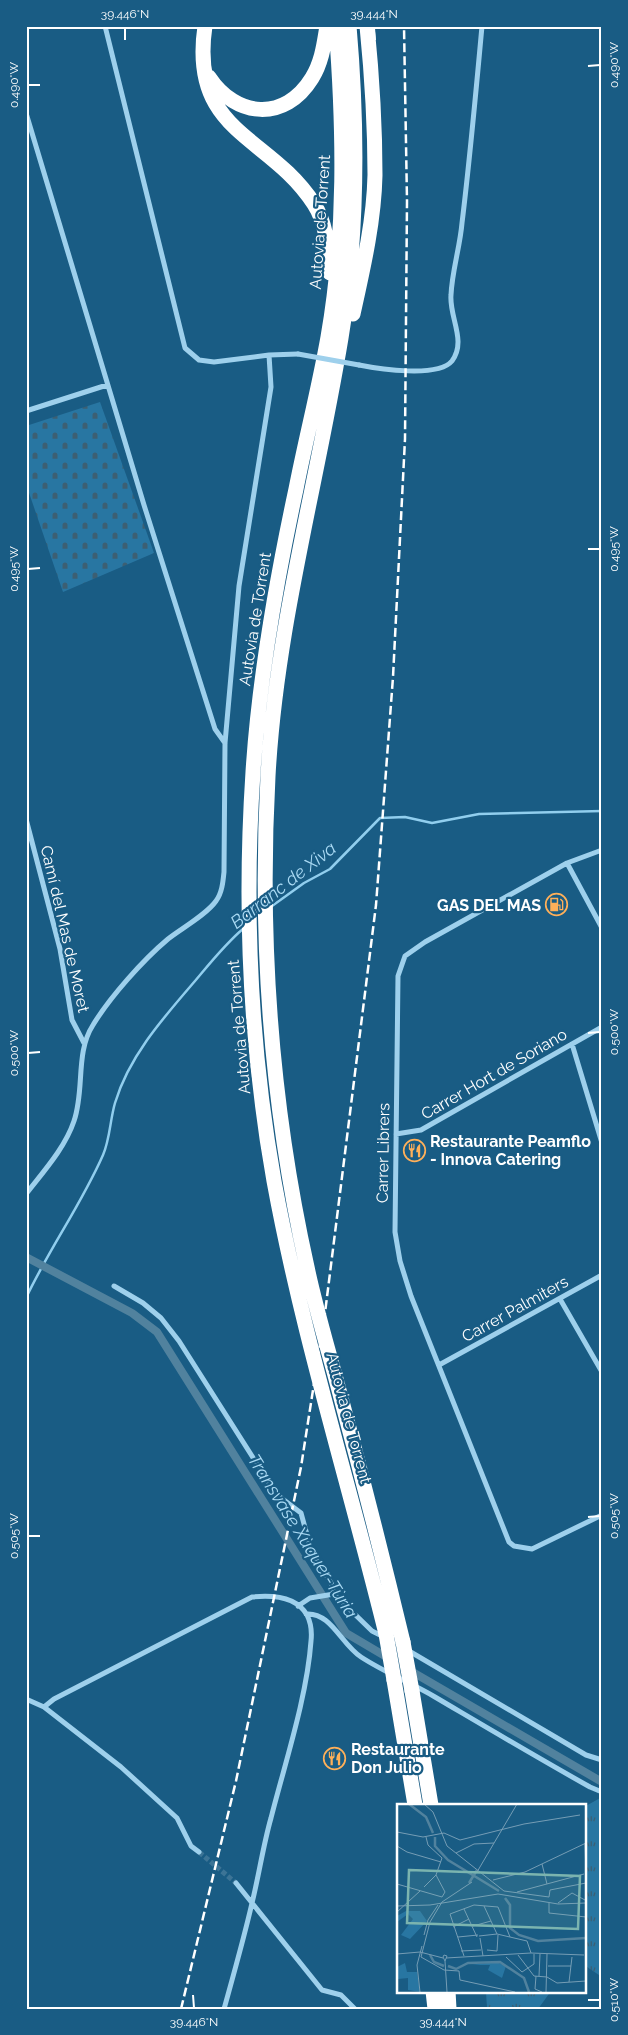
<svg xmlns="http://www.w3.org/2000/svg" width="628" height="2035" viewBox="0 0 628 2035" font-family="Raleway,sans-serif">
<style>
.grass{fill:url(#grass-tufts)}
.cemetery{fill:url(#cemetery-stones)}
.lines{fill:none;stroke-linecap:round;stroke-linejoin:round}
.stream{stroke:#91ceee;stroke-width:2.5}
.canal{stroke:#51829e;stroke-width:8}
.street-tunnel{stroke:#3c7496;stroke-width:5;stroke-dasharray:5 2.5;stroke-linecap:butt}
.street{stroke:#9ed0ec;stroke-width:5}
.highway{stroke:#fff;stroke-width:15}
.rail{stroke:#fff;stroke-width:2.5;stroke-dasharray:9 4;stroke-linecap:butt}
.street-bridge{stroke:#9ed0ec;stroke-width:5}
.highway-bridge{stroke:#fff;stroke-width:15}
.ticks{fill:none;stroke:#fff;stroke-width:2}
.labels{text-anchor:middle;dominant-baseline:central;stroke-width:4.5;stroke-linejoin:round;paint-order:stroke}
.street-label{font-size:16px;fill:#fff;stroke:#195c84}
.poi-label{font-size:16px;font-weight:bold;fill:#fff;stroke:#195c84;text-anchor:start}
.water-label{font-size:18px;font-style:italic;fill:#aadaf4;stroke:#195c84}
.inset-river{fill:none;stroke:#51829e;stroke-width:2.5}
.inset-road{fill:none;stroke:#759db5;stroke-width:1}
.view{fill:#7bb4af;fill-opacity:0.15;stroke:#7bb4af;stroke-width:2.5}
.inset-edge{fill:none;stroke:#fff;stroke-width:2.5}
.neatline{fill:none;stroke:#fff;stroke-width:2}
.ticks-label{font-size:12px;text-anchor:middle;fill:#fff}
</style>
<defs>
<pattern id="grass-tufts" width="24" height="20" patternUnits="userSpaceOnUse" patternTransform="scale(1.25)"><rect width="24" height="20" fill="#2876a2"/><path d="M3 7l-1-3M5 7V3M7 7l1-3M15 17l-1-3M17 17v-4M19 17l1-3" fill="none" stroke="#3c5f73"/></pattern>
<pattern id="cemetery-stones" width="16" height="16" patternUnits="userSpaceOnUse" patternTransform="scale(1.25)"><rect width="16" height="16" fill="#2876a2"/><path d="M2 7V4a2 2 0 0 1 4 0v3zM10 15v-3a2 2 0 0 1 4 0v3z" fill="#3c5f73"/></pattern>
</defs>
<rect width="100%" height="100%" fill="#195c84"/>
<path class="grass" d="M602,1797V1977L584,1965V1807Z
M486,1991H551L538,2009H487Z"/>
<path class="cemetery" d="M100,402L154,553L63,592L26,484V426Z"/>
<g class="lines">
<path class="stream" d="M272,906L304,883L330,869L380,818L405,817L432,823L479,814L602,811
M26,1298C49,1249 81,1205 103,1155C110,1139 110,1120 115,1103C129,1056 164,1017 195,981C211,962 226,943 244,928"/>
<path class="canal" d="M26,1257L132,1313L157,1332L346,1633L390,1659
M409,1670L602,1782"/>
<path class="street-tunnel" d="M199,1852L236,1883"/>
<path class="street" d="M26,113L144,505L215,729L225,743
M269,355L298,354
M359,365C379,369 438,378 452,361C467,341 449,317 451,295C452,271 460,247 462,223C470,158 476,92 482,26
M26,411L107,385
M26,819L60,949L72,1020L84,1043
M602,850L567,863L425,942L405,956L398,976L395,1232L400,1261L411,1296L509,1542L514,1546L532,1549L602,1515
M567,863L602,928
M572,1044L602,1143
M396,1134L421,1130L602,1027
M26,1194C43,1172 65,1148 74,1121C85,1089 75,1053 93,1025C110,997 143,960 168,939C182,928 206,915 216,901C222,893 223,882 224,872L225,743L239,586L271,387L269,355L214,362L199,360L185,348L105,26
M114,1286L143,1303L161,1318L179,1341L276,1494L301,1513L312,1553L331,1583L334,1594L372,1631L384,1637
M560,1299L602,1372
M439,1365L602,1275
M298,1606L310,1598L334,1594
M306,1614C331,1612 341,1644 361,1657C384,1672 411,1683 435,1697C486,1727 538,1758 590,1787L602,1792
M409,1651L586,1755L602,1760
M26,1699L44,1707L121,1767L177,1818L191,1846L199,1852
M44,1707L54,1699L252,1597C271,1595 296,1596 307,1615C311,1623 312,1632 311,1641C307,1697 285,1763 271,1818C263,1846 259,1875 252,1903C244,1938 234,1973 224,2009
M236,1883L322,1990L341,1995L355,2009"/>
<path class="highway" d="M205,26C189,134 269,134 314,204C327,224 328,250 330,273
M336,26C344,130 346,234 328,337C319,388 306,438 296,489C276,582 259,677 253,772C244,908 250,1046 274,1181C302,1334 349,1483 386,1634
M349,26C358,130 358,235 341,338C317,484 276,628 268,776C259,942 271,1105 307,1267C316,1310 329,1352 340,1394C362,1476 383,1559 403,1642
M209,77C236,118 285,122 312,78C322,62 324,44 327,26
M353,314C363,269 374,222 375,175C375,125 372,76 367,26
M394,1680L415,1805
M412,1691L431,1805
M433,1991L435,2009
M448,1991L449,2009"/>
<path class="rail" d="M181,2009L236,1781L301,1467L325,1313L376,905L393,677L405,439L407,201L404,26"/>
<path class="street-bridge" d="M298,354L359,365"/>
<path class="highway-bridge" d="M386,1634L394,1680
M403,1642L412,1691"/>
</g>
<path class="ticks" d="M125,28V40M374,28L375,40M588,66L600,65M28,85H40M588,549H600M28,569L40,568M588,1033L600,1032M28,1053L40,1052M588,1517L600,1516M28,1536H40M193,1995L194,2008M443,1995V2008M588,2000H600"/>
<defs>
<symbol id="fuel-ring" viewBox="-11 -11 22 22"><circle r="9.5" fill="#195c84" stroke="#ffb059" stroke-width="1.5"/><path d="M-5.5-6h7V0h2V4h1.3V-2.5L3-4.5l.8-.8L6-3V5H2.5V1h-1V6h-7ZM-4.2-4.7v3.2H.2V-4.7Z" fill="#ffb059"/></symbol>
<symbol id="restaurant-ring" viewBox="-11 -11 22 22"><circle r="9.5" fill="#195c84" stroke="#ffb059" stroke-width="1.5"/><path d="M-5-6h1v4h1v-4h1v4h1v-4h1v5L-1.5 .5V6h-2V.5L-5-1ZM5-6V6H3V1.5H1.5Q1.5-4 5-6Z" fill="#ffb059"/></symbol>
</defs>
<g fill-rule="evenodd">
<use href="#fuel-ring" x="544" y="892" width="25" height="25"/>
<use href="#restaurant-ring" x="402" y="1138" width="25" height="25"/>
<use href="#restaurant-ring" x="322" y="1746" width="25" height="25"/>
</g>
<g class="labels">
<g class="street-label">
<text transform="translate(320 222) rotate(-86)">Autovia de Torrent</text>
<text transform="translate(255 619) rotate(-81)">Autovia de Torrent</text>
<text transform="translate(65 929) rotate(77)">Camí del Mas de Moret</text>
<text transform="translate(239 1027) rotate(-95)">Autovia de Torrent</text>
<text transform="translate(494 1074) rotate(-30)">Carrer Hort de Soriano</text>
<text transform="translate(383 1153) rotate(-89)">Carrer Librers</text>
<text transform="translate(515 1309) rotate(-29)">Carrer Palmiters</text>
<text transform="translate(349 1418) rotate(75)">Autovia de Torrent</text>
</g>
<g class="poi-label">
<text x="541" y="905" text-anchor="end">GAS DEL MAS</text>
<text x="430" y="1141">Restaurante Peamflo<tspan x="430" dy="18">- Innova Catering</tspan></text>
<text x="351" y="1749">Restaurante<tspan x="351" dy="18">Don Julio</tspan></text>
</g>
<g class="water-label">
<text transform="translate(283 885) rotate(-38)">Barranc de Xiva</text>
<text transform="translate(303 1536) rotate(58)">Transvase Xùquer-Tùria</text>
</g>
</g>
<g transform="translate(397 1804)">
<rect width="189" height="189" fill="#195c84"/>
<path d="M9,107H23L30,117L13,135L4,131L16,115L11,110L0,118V112ZM99,158L109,162L105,174L91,166L93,161H75ZM8,159L10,168H20L23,188L11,186V174L1,175L0,163Z" fill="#2876a2"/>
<path class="inset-river" d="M12,0L29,13L36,29M38,33V42L51,56L102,87M72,79L80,66M108,94L113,101V124L122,131L141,137L189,134M33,151L37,158L47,162M51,162L59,165L71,159L103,158L127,174L132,188"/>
<path class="inset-road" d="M27,0L36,8L50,42L107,87L152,93L153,86L189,79M0,28L26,33L47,29L63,36L127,20L183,11M188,40L189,71M0,42L10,48L44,58M59,49L77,40L97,39M145,60L150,80M80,68L120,0M96,76L128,68L189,39M75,78L45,98L33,118L24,153L47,166L62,167L63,176L118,188M0,80L45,93L48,88L39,71M27,83L39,71L45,54L31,41L29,33M120,88L187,70M152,99V109L189,113M161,99L175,89L188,96M0,102L33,101L101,90L161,100L189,99M87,102L100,130L130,137L134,149M67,105L80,133M0,108L23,87M76,122L94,117M56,123L72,115M27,131L31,116L41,101M82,132L100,130M61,133L81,131M83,134L86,152M90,146L100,147L101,131M64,147L84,146M0,150L23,148L46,154M47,151L50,152L48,157L46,153ZM121,151L137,172L150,173L160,179L189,177M67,152L53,110L77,101L101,103L113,133M109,153L125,168L137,160V150M49,154L134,149L187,151M48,157L50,188M151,162H174M139,172L138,185L145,188M142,172L143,150M172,178L175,153M23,188L20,161L25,142M149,188L150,150"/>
<path class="view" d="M12,66L183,72L181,125L10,119Z"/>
<rect width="189" height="189" class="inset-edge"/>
</g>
<rect width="628" height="2035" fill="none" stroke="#195c84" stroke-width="55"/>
<rect x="28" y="28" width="572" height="1980" class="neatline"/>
<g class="ticks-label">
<text x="125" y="18">39.446°N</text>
<text x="374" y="18">39.444°N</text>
<text transform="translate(614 65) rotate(-90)" y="4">0.490°W</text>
<text transform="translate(14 85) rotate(-90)" y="4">0.490°W</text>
<text transform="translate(614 549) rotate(-90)" y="4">0.495°W</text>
<text transform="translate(14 569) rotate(-90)" y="4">0.495°W</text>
<text transform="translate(614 1032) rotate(-90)" y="4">0.500°W</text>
<text transform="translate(14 1053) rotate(-90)" y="4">0.500°W</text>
<text transform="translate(614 1516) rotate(-90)" y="4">0.505°W</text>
<text transform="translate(14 1536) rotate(-90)" y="4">0.505°W</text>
<text transform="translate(614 2000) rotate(-90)" y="4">0.510°W</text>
<text x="194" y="2026">39.446°N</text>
<text x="443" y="2026">39.444°N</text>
</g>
</svg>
